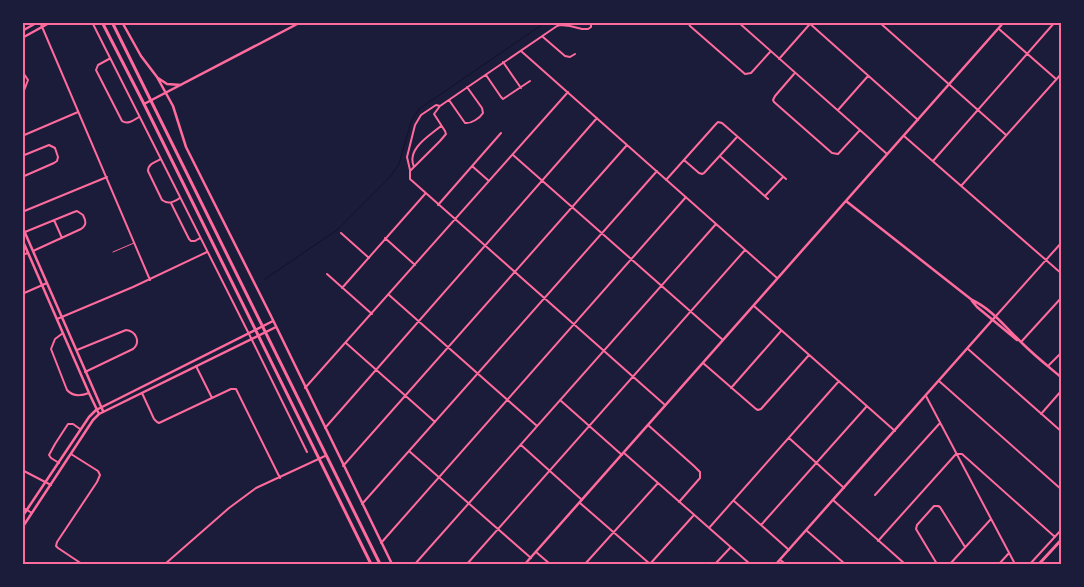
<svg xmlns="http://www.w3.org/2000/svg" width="1084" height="587" viewBox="0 0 1084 587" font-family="'Open Sans',sans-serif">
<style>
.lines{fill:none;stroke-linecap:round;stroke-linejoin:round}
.stream{stroke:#12122b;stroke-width:1}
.service{stroke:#ff6b9d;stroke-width:1}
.minor{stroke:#ff6b9d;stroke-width:2}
.tertiary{stroke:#ff6b9d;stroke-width:2.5}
.secondary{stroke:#ff6b9d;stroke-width:3}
.primary{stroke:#ff6b9d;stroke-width:3}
.neatline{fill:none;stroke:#ff6b9d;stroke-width:2}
</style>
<rect width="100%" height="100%" fill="#1b1b3a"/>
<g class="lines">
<path class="stream" d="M265,279L337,230L390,177L399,164L411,122L419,109L546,22"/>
<path class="service" d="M113,252L134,243"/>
<path class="minor" d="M40,22L150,280
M92,22L252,340L307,452
M591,22V27L588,29H582L570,26L560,25L557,26L440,106L434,114L445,131L446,134L440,141L410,171V179L665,405
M688,22L690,26L745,74L751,73L770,52
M738,22L887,154
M808,22L918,120
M879,22L1006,135
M999,29L1056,79
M543,37L565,56L570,57L575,54
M521,51L777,278
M109,59L98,65L96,70L122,121C128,125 134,120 139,117
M779,59L809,25
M503,62L521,88
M22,71L28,80L22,96
M794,74L775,96L773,100L774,102L832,153L838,154L860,130
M486,75L501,97L503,99L530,81
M449,100L465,123C471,124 480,118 483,113L482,108L467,87
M838,110L868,76
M22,136L78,112
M904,136L1062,274
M513,155L723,340
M22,156L49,145L55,148L58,157L57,161L54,163L22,177
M721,157L768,199
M161,159C155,162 148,164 148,171L162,200C169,205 173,202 180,198
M684,160L699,173L702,174L704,173L737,137
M933,161L1055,22
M472,166L489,181
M414,167C406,149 429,136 441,126
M410,170L407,157L415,125L421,115L436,105L440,106
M666,180L716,124L718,122L722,123L786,179
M961,186L1062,73
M765,196L783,177
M171,203L189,239L191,241H195L200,238
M438,205L501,133
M22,212L107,177
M54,220L62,238
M25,232L74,212L77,211L83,215C86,221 87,225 81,229L33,251
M341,233L369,258
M385,238L415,265
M22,255L28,253
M327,274L372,314
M342,288L425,194
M22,294L47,283
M389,295L537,426
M754,306L895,431
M995,317L1062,242
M57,319L133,287L207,252
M63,333L55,339L51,349L67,390C73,397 81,396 89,393
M1021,342L1062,297
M346,343L435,422
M968,349L1062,432
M77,350L126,330C136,331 141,342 133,349L85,372
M703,363L756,409L758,410L761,409L809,355
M196,366L212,398
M1048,366L1062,352
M939,381L1062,490
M305,388L568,92
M731,388L781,331
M142,393L154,419L157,422L159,423L231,389H236L280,478
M926,396L1015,564
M560,400L622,455
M1041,414L1062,390
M648,425L694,466L700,472V478L679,502
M325,428L597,118
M789,438L844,488
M521,445L582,500
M409,451L531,558
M624,453L750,564
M71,454L98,471L100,475L97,482L57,542L56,546L58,548L82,564
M59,463L51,458L49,455L55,444L68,424H73L80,429
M343,466L627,145
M22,470L51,485
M875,495L940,423
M833,500L905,564
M734,501L789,550
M580,503L650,564
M362,504L657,171
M22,507L32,513
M761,525L867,406
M709,528L839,381
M806,530L845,564
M878,541L956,454H962L1055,537
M381,543L686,197
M536,552L550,564
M780,560L786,564
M165,564L229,508L256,488L325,456
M415,564L716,224
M467,564L745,250
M585,564L658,483
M650,564L693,516
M715,564L730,548
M937,564L916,529L917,525L934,506H938L940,507L965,547
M950,564L991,519
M999,564L1009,553
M1030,564L1062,529
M1059,564L1062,561"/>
<path class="tertiary" d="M122,22L141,56L157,77L173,106L186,147L271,316L392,564
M22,31L38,22
M22,38L51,22
M158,78L167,84L181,85
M144,104L301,22
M846,201L972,300C992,309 1007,329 1023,344C1035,356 1049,367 1062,378
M22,226L103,411
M22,239L89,393L99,414
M972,301L977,307L1017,340
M22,517L89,417L96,410L273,321
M22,528L93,420L99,414L276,327
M525,564L1004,22
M776,564L995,317"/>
<path class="secondary" d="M102,22L144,104L371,564
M112,22L380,564"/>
<path class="primary" d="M1039,564L1062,539"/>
</g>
<rect width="1084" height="587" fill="none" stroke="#1b1b3a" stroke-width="48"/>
<rect x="24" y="24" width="1036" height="539" class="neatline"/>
</svg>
